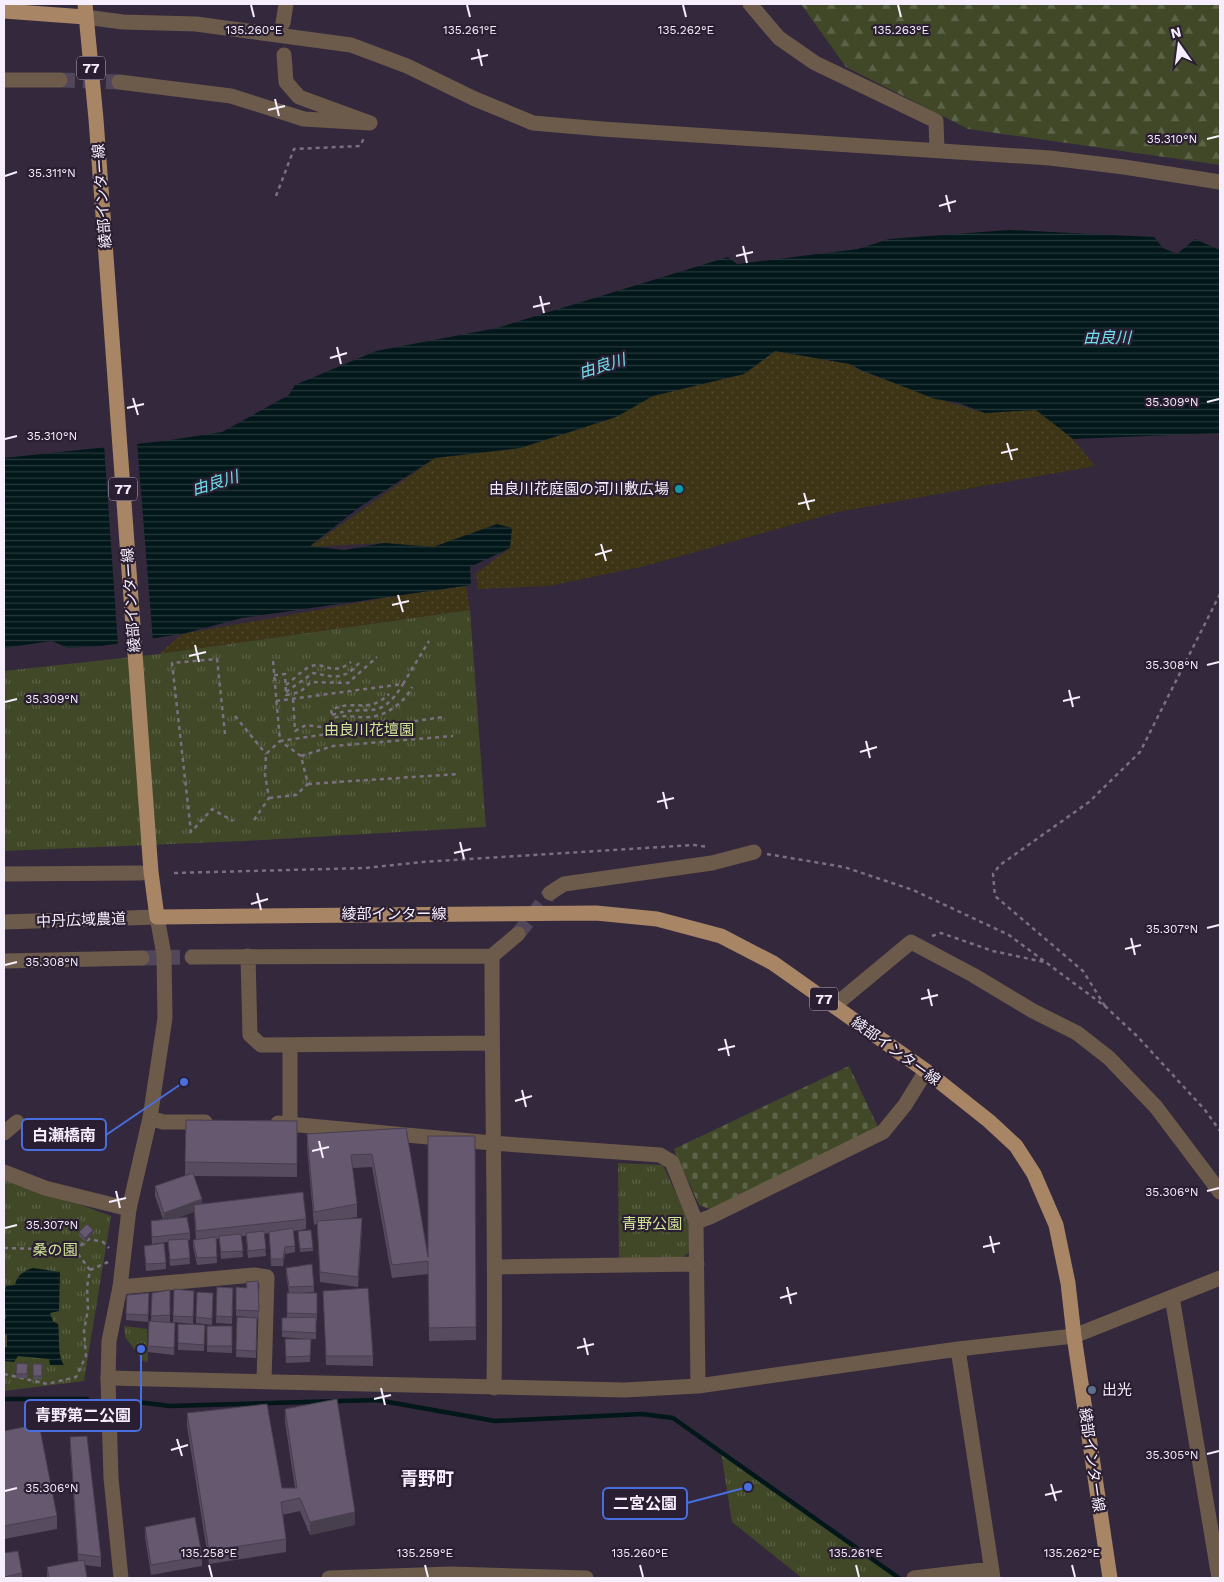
<svg xmlns="http://www.w3.org/2000/svg" width="1224" height="1582" viewBox="0 0 1224 1582" font-family="'Work Sans','Noto Sans JP',sans-serif">
<style>
.forest{fill:url(#forest-firs)}
.sand{fill:url(#sand-dots)}
.cemetery{fill:url(#cemetery-stones)}
.park{fill:url(#park-tufts)}
.water{fill:url(#water-rules)}
.pier{fill:#34283d}
.lines{fill:none;stroke-linecap:round;stroke-linejoin:round}
.stream{stroke:#011719;stroke-width:4.5}
.minor-tunnel{stroke:#51465a;stroke-width:15;stroke-dasharray:15 8;stroke-linecap:butt}
.path{stroke:#7a7082;stroke-width:2.5;stroke-dasharray:4 4;stroke-linecap:butt}
.minor{stroke:#6c5a4a;stroke-width:15}
.tertiary{stroke:#6c5a4a;stroke-width:15}
.primary{stroke:#a88564;stroke-width:15}
.wall{fill:#574c5f}
.shaded-wall{fill:#473e4e}
.building{fill:#65586f;stroke:#473e4e}
.ticks{fill:none;stroke:#f6eefc;stroke-width:2}
.culture-dot{fill:#0f9aa8;stroke:#2a1e32;stroke-width:2}
.service-dot{fill:#5c6f8a;stroke:#2a1e32;stroke-width:2}
.labels{text-anchor:middle;dominant-baseline:central;stroke-width:4.5;stroke-linejoin:round;paint-order:stroke}
.shield{fill:#2a1e32;stroke:#b9b0bf;stroke-width:1}
.shield-label{font-size:14px;font-weight:bold;fill:#f6eefc}
.street-label{font-size:15px;fill:#f6eefc;stroke:#2a1e32}
.poi-label{font-size:15px;fill:#f6eefc;stroke:#2a1e32;text-anchor:end}
.park-label{font-size:15px;fill:#d3e696;stroke:#2a1e32}
.water-label{font-size:16px;font-style:italic;fill:#6fe0ed;stroke:#2a1e32}
.quarter-label{font-size:18px;font-weight:bold;fill:#f6eefc;stroke:#2a1e32}
.ticks-label{font-size:12px;text-anchor:middle;fill:#f6eefc;stroke:#2a1e32;stroke-width:4.5;stroke-linejoin:round;paint-order:stroke}
.leader{fill:none;stroke:#486edf;stroke-width:2}
.callout-dot{fill:#486edf;stroke:#2a1e32;stroke-width:2}
.callout{fill:#2a1e32;stroke:#486edf;stroke-width:2}
.callout-label{font-size:16px;text-anchor:middle;font-weight:bold;fill:#f6eefc}
</style>
<defs>
<pattern id="forest-firs" width="22" height="20" patternUnits="userSpaceOnUse" patternTransform="scale(1.25)"><rect width="22" height="20" fill="#404828"/><path d="M5 1l3.5 6h-7zM16 11l3.5 6h-7z" fill="#5c6348"/></pattern>
<pattern id="sand-dots" width="8" height="8" patternUnits="userSpaceOnUse" patternTransform="scale(1.25)"><rect width="8" height="8" fill="#3d3515"/><path d="M2 2h.1M6 6h.1" fill="none" stroke="#50492c" stroke-width="1.8" stroke-linecap="round"/></pattern>
<pattern id="cemetery-stones" width="16" height="16" patternUnits="userSpaceOnUse" patternTransform="scale(1.25)"><rect width="16" height="16" fill="#404828"/><path d="M2 7V4a2 2 0 0 1 4 0v3zM10 15v-3a2 2 0 0 1 4 0v3z" fill="#5c6348"/></pattern>
<pattern id="park-tufts" width="24" height="20" patternUnits="userSpaceOnUse" patternTransform="scale(1.25)"><rect width="24" height="20" fill="#404828"/><path d="M3 7l-1-3M5 7V3M7 7l1-3M15 17l-1-3M17 17v-4M19 17l1-3" fill="none" stroke="#5c6348"/></pattern>
<pattern id="water-rules" width="6" height="5" patternUnits="userSpaceOnUse" patternTransform="scale(1.25)"><rect width="6" height="5" fill="#011719"/><path d="M0 2.5h6" fill="none" stroke="#27393b"/></pattern>
</defs>
<rect width="100%" height="100%" fill="#34283d"/>
<path class="forest" d="M801,4H1220V165L968,129L846,67Z"/>
<path class="sand" d="M775,351L850,364L861,371L945,401L985,413L1036,409L1073,439L1095,466L838,512L645,566L549,586L478,589L476,573L510,548L459,538L433,547L384,543L310,547L435,458L520,448L616,417L653,396L744,374Z
M466,586L470,610L159,654L182,634L395,596Z"/>
<path class="cemetery" d="M849,1066L879,1129L712,1210L699,1205L674,1149Z"/>
<path class="park" d="M470,610L486,827L244,841L4,851V671L159,654Z
M618,1163L663,1165L689,1221L690,1252L683,1257L619,1259Z
M4,1177L111,1216L84,1381L4,1391Z
M124,1326L147,1329L148,1362L143,1361L125,1337Z
M721,1452L895,1578H802L732,1522Z"/>
<path class="water" d="M1009,230L1154,237L1163,248L1177,254L1195,239L1220,250V433L1073,439L1036,410L985,413L956,402L935,399L861,370L850,364L775,351L744,374L653,396L616,417L520,448L435,458L361,506L310,546L344,550L384,543L433,547L497,524L512,528L510,548L470,567L471,585L242,618L182,634L101,646L68,648L52,641L4,648V458L164,441L222,432L289,395L295,385L376,351L497,328L728,257L737,264L858,249L889,239Z
M33,1268L60,1272L59,1311L50,1313L53,1321L58,1324C60,1335 57,1356 64,1365H50L49,1359L18,1356L14,1362L4,1361V1349L7,1346V1335L4,1333V1320L6,1318L4,1296L6,1286L15,1285C17,1275 24,1271 33,1268Z"/>
<path class="pier" d="M137,441L153,641L118,646L104,445Z"/>
<g class="lines">
<path class="stream" d="M4,1399H87
M137,1402L170,1406L377,1400L495,1421L642,1414L673,1418L899,1578"/>
<path class="minor-tunnel" d="M60,80L119,82
M518,934L550,893
M142,958L192,957"/>
<path class="path" d="M276,196L294,149L360,146L364,138
M273,661L280,741L443,717
M274,675L285,674L286,695L300,692L311,682L348,683L377,657
M286,685C293,680 301,671 309,667C326,660 330,678 351,662
M286,692L313,673C334,677 343,681 359,663
M293,699L295,731L306,725L329,728L333,718C351,713 360,720 376,716C390,713 406,700 412,687
M276,701L403,684L429,641
M332,714L331,710C356,698 367,715 389,694
M332,715C368,702 378,725 403,684
M235,716L266,754
M225,734L217,659L172,663L191,832L212,809L233,821
M301,756L333,746L453,736
M308,784L458,774
M254,820L269,798L265,775L266,754L280,741L301,756L308,784L296,795L269,798
M767,854L844,867L913,890L1009,935L1106,1007L1138,1037L1205,1110L1220,1131
M174,873L365,868L423,862L694,845L709,847
M932,936L941,933L993,951L1044,962
M1105,1006L1083,971L995,896L993,874L1000,865L1089,802L1140,752L1220,594
M4,1248L75,1250
M90,1270L75,1250L89,1239L103,1242L109,1248
M4,1374L47,1384L76,1377L86,1356L84,1331L88,1309L87,1287L90,1270L108,1262"/>
<path class="minor" d="M750,4L779,38L815,63L936,121L937,150
M283,23L286,4
M4,80H60
M119,82L231,96L304,119L370,123L299,97L286,82L284,55
M4,874L141,873
M550,893L564,884L712,863L754,852
M248,956L250,1035L261,1045L492,1043
M492,956C492,1100 496,1244 494,1388
M192,957L492,956L518,934
M4,961L142,958
M834,1006L911,942L973,975L1033,1011L1077,1033L1109,1058L1156,1107L1220,1192
M290,1046V1124
M150,1118L163,1122H205
M278,1123L492,1143L660,1155L672,1162L696,1222L698,1386
M4,1133L17,1122
M4,1172L45,1188L129,1209
M696,1222L710,1217L883,1132L905,1105L926,1071
M495,1267L697,1264
M120,1287L254,1275L267,1277L264,1381
M1172,1297L1219,1578
M958,1349L993,1578
M108,1378L624,1390L698,1386L958,1349L1074,1336L1220,1278
M329,1578L451,1574L586,1578
M914,1578L991,1569"/>
<path class="tertiary" d="M85,17L123,22L196,24L351,45L407,66L475,99L533,123L602,129L1050,158L1124,167L1220,182
M4,922L157,917L164,955L165,1018L150,1118L129,1209L120,1287L109,1341L108,1378L111,1478L121,1578"/>
<path class="primary" d="M85,4L96,119L151,872L157,917L596,913L657,919L721,936L773,963L926,1071L989,1121L1016,1146L1034,1174L1056,1225L1068,1283L1074,1336L1110,1578
M4,11L85,17"/>
</g>
<path class="wall" d="M186,1120L297,1121V1177L194,1176L202,1204L306,1219V1229L293,1231L295,1246V1252L285,1254L283,1266H271L269,1233L264,1234L266,1256L248,1258L246,1236H241L243,1257L221,1259L219,1239H216L217,1263L197,1265L193,1246V1240L196,1239L194,1212L176,1218L190,1233V1240H188L190,1264L170,1266L168,1242L152,1244L151,1221L163,1219L155,1196V1186L186,1175H185Z
M406,1128L428,1257L475,1136L476,1340L429,1341L428,1274L392,1278L372,1167L352,1168L357,1204V1217L345,1219L362,1228L358,1287L320,1282L317,1224L314,1225L307,1147V1134Z
M79,1232L93,1233L85,1242L79,1236Z
M298,1235L313,1248V1251L300,1252Z
M144,1246L166,1263V1269L146,1271Z
M286,1268L314,1286V1292L304,1293H317V1321H316V1339H311L310,1362L286,1363L285,1339H308L282,1337V1318H287V1293H289L286,1274Z
M258,1281L259,1318L236,1316V1287L246,1288V1282Z
M217,1287L233,1288L232,1324L216,1323Z
M174,1289L194,1291L193,1324L173,1322Z
M170,1290V1322H159L175,1323L174,1355L148,1352V1346L151,1322L152,1293Z
M323,1291L373,1356V1366L326,1365Z
M149,1293L148,1322L126,1320L127,1295Z
M213,1293L212,1325L196,1323V1317Z
M237,1317L257,1318L256,1358L236,1357Z
M178,1324L205,1325L204,1351L178,1350Z
M207,1326H232V1353L207,1352Z
M17,1363L28,1367L27,1378H16Z
M33,1364H42V1379H33Z
M285,1409L355,1525L310,1535L300,1511L282,1515L286,1539V1552L209,1564L187,1426V1413L282,1488H295L285,1422Z
M4,1431L57,1516V1529L4,1539Z
M70,1437L101,1557V1567L85,1565L87,1578H47V1567L78,1561L70,1447Z
M145,1527L202,1556V1566L151,1575L145,1537Z
M4,1553L22,1573V1578H4Z"/>
<path class="shaded-wall" d="M202,1199V1209L194,1205V1212L164,1222V1213Z
M362,1218V1228L358,1287V1277Z
M93,1230V1233L85,1242V1238Z
M285,1247V1254L283,1266V1259Z
M355,1512V1525L310,1535V1522Z"/>
<path class="building" d="M186,1120L297,1121V1164L185,1162Z
M406,1128L428,1257V1136H475L476,1327L429,1328L428,1261L392,1265L372,1154L351,1155L357,1204L314,1212L307,1134Z
M193,1173L202,1199L164,1213L155,1186Z
M303,1192L306,1219L196,1231L194,1205Z
M187,1217L190,1233L152,1237L151,1221Z
M362,1218L358,1277L320,1272L317,1221Z
M87,1224L93,1230L85,1238L79,1232Z
M293,1228L295,1246L285,1247L283,1259H271L269,1232Z
M311,1230L313,1248L300,1249L298,1231Z
M264,1231L266,1249L248,1251L246,1233Z
M241,1234L243,1251L221,1252L219,1236Z
M216,1237L217,1257L197,1258L193,1240Z
M188,1239L190,1258L170,1260L168,1240Z
M164,1243L166,1263L146,1264L144,1246Z
M312,1264L314,1286L289,1287L286,1268Z
M258,1281L259,1311L236,1310V1287L247,1288L246,1282Z
M217,1287L233,1288L232,1317L216,1316Z
M368,1288L373,1356H326L323,1291Z
M174,1289L194,1291L193,1317L173,1316Z
M170,1290V1315L151,1316L152,1293Z
M197,1292L213,1293L212,1319L196,1317Z
M149,1293L148,1315L126,1314L127,1295Z
M287,1293H317V1314L287,1313Z
M237,1317L257,1318L256,1351L236,1350Z
M316,1317V1333L282,1331V1318Z
M149,1321L175,1323L174,1348L148,1346Z
M178,1324L205,1325L204,1345L178,1343Z
M207,1326H232V1346H207Z
M285,1339H311L310,1356L286,1357Z
M17,1363L28,1364L27,1374H16Z
M33,1364H42V1376H33Z
M337,1399L355,1512L310,1522L300,1498L281,1502L286,1539L209,1551L187,1413L267,1404L282,1488H297L285,1409Z
M39,1424L57,1516L4,1526V1431Z
M87,1436L101,1557L78,1554L70,1437Z
M195,1517L202,1556L151,1565L145,1527Z
M18,1551L22,1573L4,1577V1553Z
M84,1560L87,1578H49L47,1567Z"/>
<path class="ticks" d="M251,5L254,17M467,5L470,17M683,5L686,17M898,5L901,17M478,49L482,66M471,59L488,55M275,99L279,116M268,110L285,106M1207,139L1219,136M5,176L17,172M946,195L950,212M939,206L956,201M743,246L747,263M736,256L753,252M540,296L544,313M533,307L550,303M337,347L341,364M330,358L347,353M133,398L138,415M1207,402L1219,399M127,408L144,404M5,439L17,436M1007,443L1012,460M1001,453L1018,449M804,493L809,510M798,504L815,500M601,544L606,561M595,555L612,550M398,595L403,612M392,605L409,601M195,645L199,662M189,656L206,652M1207,665L1219,662M1069,690L1073,707M1063,701L1080,697M5,702L17,699M866,741L870,758M860,752L877,747M663,792L667,809M657,802L674,798M460,842L464,859M454,853L471,849M257,893L261,910M251,904L268,899M1207,928L1219,925M1131,938L1135,955M1125,949L1141,945M5,965L17,962M928,989L932,1006M921,999L938,995M725,1039L729,1056M718,1050L735,1046M522,1090L526,1107M515,1101L532,1096M319,1141L323,1158M312,1151L329,1147M116,1191L120,1208M1207,1191L1219,1188M109,1202L126,1198M5,1228L17,1225M990,1236L994,1253M983,1247L1000,1243M787,1287L791,1304M780,1298L797,1293M584,1338L588,1355M577,1348L594,1344M381,1388L385,1405M374,1399L391,1395M177,1439L182,1456M171,1450L188,1445M1207,1454L1219,1451M1051,1484L1056,1501M5,1491L17,1488M1045,1495L1062,1491M209,1565L212,1577M425,1565L428,1577M640,1565L643,1577M856,1565L859,1577M1072,1565L1075,1577"/>
<circle class="culture-dot" cx="679" cy="489" r="5"/>
<circle class="service-dot" cx="1092" cy="1390" r="5"/>
<g class="labels">
<g class="shield">
<rect x="77" y="56.5" width="28" height="23" rx="4"/>
<rect x="109" y="477.5" width="28" height="23" rx="4"/>
<rect x="810" y="987.5" width="28" height="23" rx="4"/>
</g>
<g class="shield-label">
<text x="91" y="68">77</text>
<text x="123" y="489">77</text>
<text x="824" y="999">77</text>
</g>
<g class="street-label">
<text transform="translate(102 196) rotate(-94)">綾部インター線</text>
<text transform="translate(131 600) rotate(-94)">綾部インター線</text>
<text x="394" y="914">綾部インター線</text>
<text transform="translate(81 920) rotate(-2)">中丹広域農道</text>
<text transform="translate(896 1051) rotate(36)">綾部インター線</text>
<text transform="translate(1092 1460) rotate(82)">綾部インター線</text>
</g>
<g class="poi-label">
<text x="669" y="489">由良川花庭園の河川敷広場</text>
<text x="1102" y="1390" text-anchor="start">出光</text>
</g>
<g class="park-label">
<text x="369" y="730">由良川花壇園</text>
<text x="652" y="1224">青野公園</text>
<text x="55" y="1250">桑の園</text>
</g>
<g class="water-label">
<text x="1107" y="337">由良川</text>
<text transform="translate(602 366) rotate(-17)">由良川</text>
<text transform="translate(215 483) rotate(-17)">由良川</text>
</g>
<g class="quarter-label">
<text x="427" y="1478">青野町</text>
</g>
</g>
<g class="ticks-label">
<text x="254" y="34">135.260°E</text>
<text x="470" y="34">135.261°E</text>
<text x="686" y="34">135.262°E</text>
<text x="901" y="34">135.263°E</text>
<text x="1172" y="143">35.310°N</text>
<text x="52" y="177">35.311°N</text>
<text x="1172" y="406">35.309°N</text>
<text x="52" y="440">35.310°N</text>
<text x="1172" y="669">35.308°N</text>
<text x="52" y="703">35.309°N</text>
<text x="1172" y="933">35.307°N</text>
<text x="52" y="966">35.308°N</text>
<text x="1172" y="1196">35.306°N</text>
<text x="52" y="1229">35.307°N</text>
<text x="1172" y="1459">35.305°N</text>
<text x="52" y="1492">35.306°N</text>
<text x="209" y="1557">135.258°E</text>
<text x="425" y="1557">135.259°E</text>
<text x="640" y="1557">135.260°E</text>
<text x="856" y="1557">135.261°E</text>
<text x="1072" y="1557">135.262°E</text>
</g>
<path class="leader" d="M184 1082L106 1135M141 1349L141 1415M748 1487L687 1503"/>
<g class="callout-dot">
<circle cx="184" cy="1082" r="5"/>
<circle cx="141" cy="1349" r="5"/>
<circle cx="748" cy="1487" r="5"/>
</g>
<g class="callout">
<rect x="22" y="1119" width="84" height="31" rx="5"/>
<rect x="25" y="1400" width="116" height="31" rx="5"/>
<rect x="603" y="1488" width="84" height="31" rx="5"/>
</g>
<g class="callout-label">
<text x="64" y="1141">白瀬橋南</text>
<text x="83" y="1421">青野第二公園</text>
<text x="645" y="1509">二宮公園</text>
</g>
<rect width="1224" height="1582" fill="none" stroke="#f6eefc" stroke-width="10"/>
<g transform="translate(1179 45) rotate(346)" stroke="#2a1e32" stroke-width="4" paint-order="stroke">
<path d="M0-4L9 19L0 12L-9 19Z" fill="#f6eefc"/>
<text y="-8" font-size="14" font-weight="bold" text-anchor="middle" fill="#f6eefc">N</text>
</g>
</svg>
